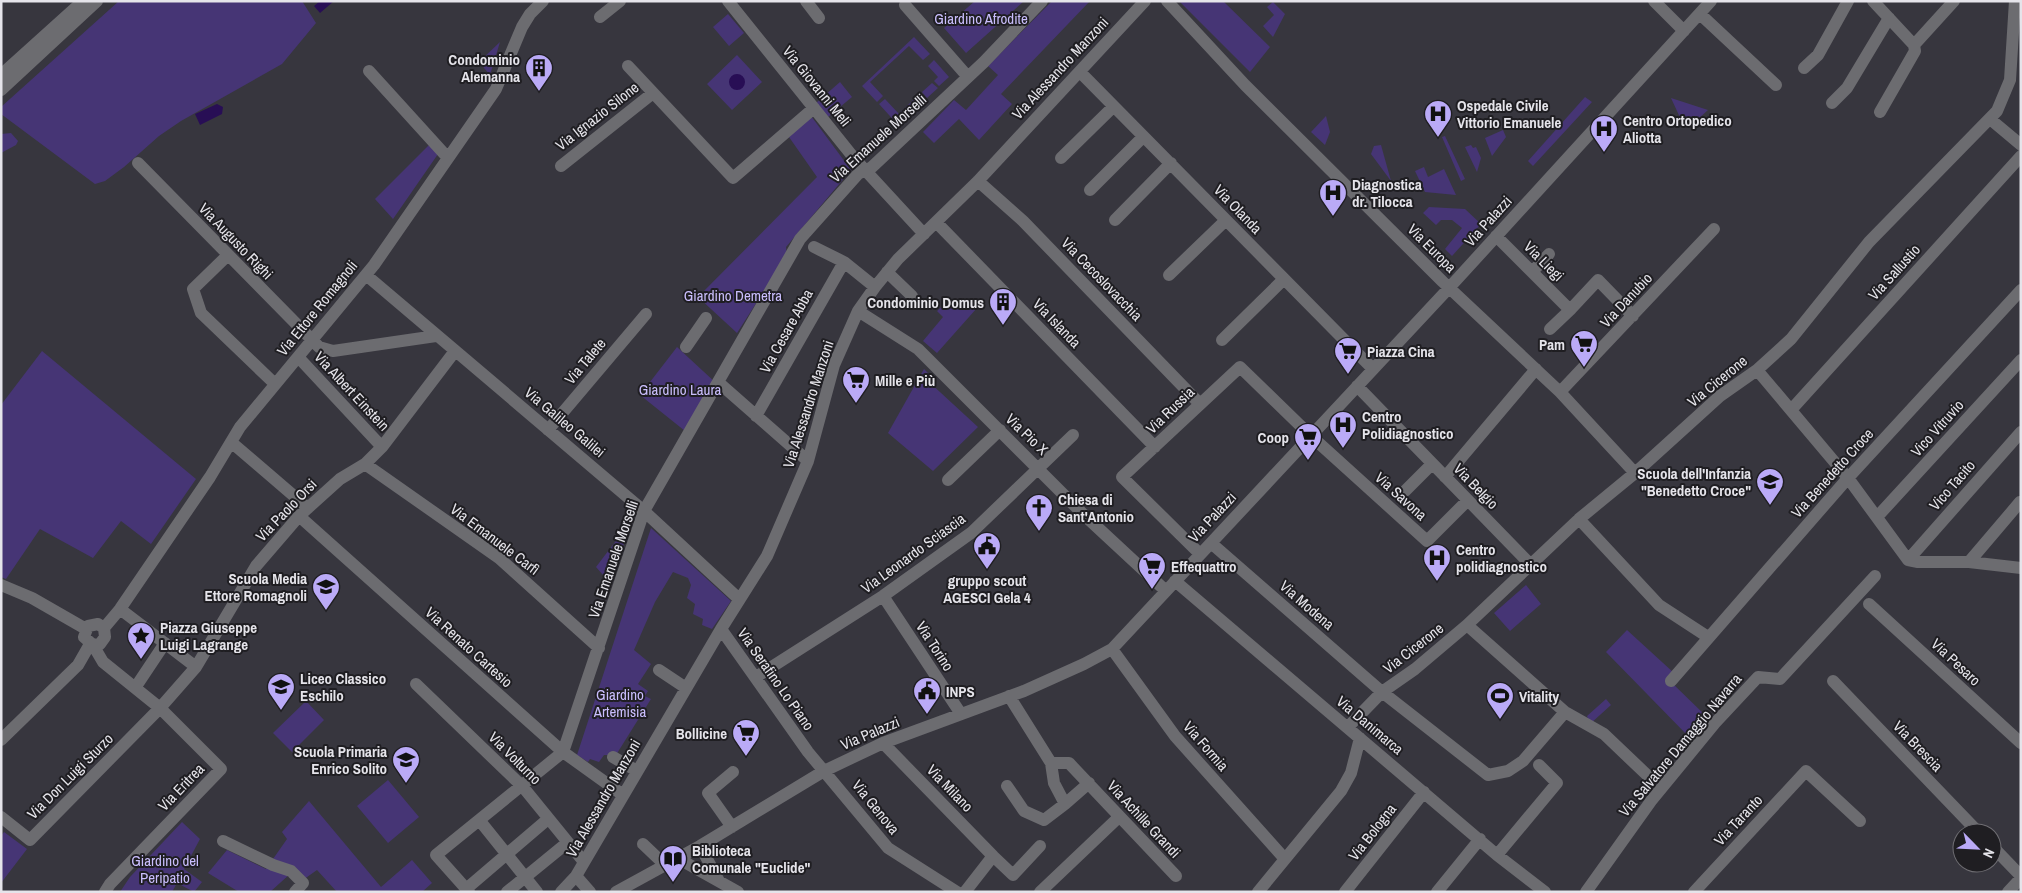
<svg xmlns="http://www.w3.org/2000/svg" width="2022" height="893" viewBox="0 0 2022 893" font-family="'Archivo Narrow',sans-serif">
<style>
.green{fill:#463575}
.water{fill:#280e55}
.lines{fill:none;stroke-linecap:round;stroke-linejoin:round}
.minor{stroke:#6c6c70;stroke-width:12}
.labels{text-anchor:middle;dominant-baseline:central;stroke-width:4;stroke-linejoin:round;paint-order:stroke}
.park-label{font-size:15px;fill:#cabefd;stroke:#1f1e22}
.poi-label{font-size:15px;font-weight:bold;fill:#e5e4ea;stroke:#1f1e22;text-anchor:start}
.street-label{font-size:15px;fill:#e5e4ea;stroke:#1f1e22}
</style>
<rect width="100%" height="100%" fill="#37363e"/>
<path class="green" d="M119,1H302L316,23L282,64L181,121L159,136L124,167L105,181L95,184L1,114V107Z
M975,1H1024L966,53L944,28Z
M1052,1H1090L1001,94L1012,104L979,140L959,119L934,143L923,132L954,100L966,110L998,75L988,66Z
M1179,1H1223L1270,47L1250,72Z
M1273,2L1285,14L1273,37L1263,26L1274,15L1267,7Z
M728,14L744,33L729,46L713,27Z
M914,37L930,54L923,60L909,46L870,82L883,96L877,102L862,86Z
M500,42L490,75L479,62Z
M737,55L762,82L732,110L707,84Z
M934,60L949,77L939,86L934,81L938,77L928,66Z
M840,82L852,97L828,117L816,103Z
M932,83L938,88L927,98L922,92Z
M1585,97L1592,102L1533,166L1528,161Z
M1671,98L1708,110L1697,120L1683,124Z
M885,99L899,114L914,99L920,105L899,126L879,104Z
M811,116L851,170L786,247L787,255L737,333L698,297L817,177L789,137Z
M1326,116L1330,132L1325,145L1311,132Z
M1503,130L1506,137L1492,156L1485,138Z
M11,133L18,141L16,145L1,153V134Z
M1445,136L1465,179L1461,181L1442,137Z
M429,145L438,154L393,219L375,199Z
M1381,145L1391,181L1371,154L1374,146Z
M1471,145L1473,148L1476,147L1481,158L1477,172L1465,147Z
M1424,167L1428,177L1444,169L1456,195L1425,192L1415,171Z
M1429,207L1465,209L1481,224L1452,256L1445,249L1462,228L1452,220H1441L1436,225L1423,213Z
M964,299L977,308L937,353L923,341L943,317L937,311L947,302L956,308Z
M677,347L716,383L685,431L640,395Z
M42,351L196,479L151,544L121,521L93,558L40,529L6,579L1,577V405Z
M924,369L929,374L928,381L978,427L933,471L888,433Z
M631,521L611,584L596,567Z
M651,528L731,601L712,629L702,625L703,619L693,614L695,604L687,598L691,585L688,578L673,572L655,602L634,650L651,664L638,684L648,691L645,696L651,699L616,755H604L599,762L590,759L588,762L577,755Z
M1526,585L1541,604L1510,631L1494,613Z
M1627,630L1674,673L1670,681L1707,717L1689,737L1606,652Z
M1606,699L1611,705L1590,724L1587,716Z
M306,701L324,720L292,752L273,733Z
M388,780L419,817L388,843L357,806Z
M309,801L381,887L412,860L432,883L422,892H337L317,870L300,882L291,873L270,892H239L208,873L227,850L266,869L287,839L282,832Z
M182,822L200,839L184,869L202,882L194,892L177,883L172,892H120L130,877Z
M4,832L27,849L1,883V836Z"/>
<path class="water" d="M320,1H334L320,13L314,6Z
M729 82a8 8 0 1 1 16 0a8 8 0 1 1-16 0Z
M217,104L223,107L222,114L200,125L195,114Z"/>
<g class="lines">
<path class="minor" d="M728,1L854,158L924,234
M806,1L819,18
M1167,1L1245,85L1443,282L1560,392L1635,473
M1654,1L1684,31
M1873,1L1914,45L1915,51L1880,112
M905,5L968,77
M1700,14L1776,85
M600,17L620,1
M1914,45L1954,1
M628,66L733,178L814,108
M1804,68L1818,55L1848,1
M369,71L448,158
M1080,72L1373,369
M1,75L83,1
M1,90L97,1
M1832,103L1847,88L1889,18
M1990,119L2021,145
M1061,158L1113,107
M138,163L319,347L333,351L436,336
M561,166L653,93
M978,181L1023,221L1200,404
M1090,190L1143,137
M1115,220L1171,163
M936,222L1155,447
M1496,236L1570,310L1598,280L1633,316
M814,247L844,262L875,287
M227,256L193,289L201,313L275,384
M887,272L912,296
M1532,272L1549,254
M366,275L644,511L739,599
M1169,275L1226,220
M858,311L918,349L1083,514L1166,591
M1550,329L1570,310
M1222,340L1284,279
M686,347L706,318
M299,358L382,447
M1757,370L1848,478L1908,560L1918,562H1969L2021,568
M718,382L808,461
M1357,386L1531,565
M1560,392L1714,229
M1791,410L2021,156
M756,416L844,262
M548,430L646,314
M231,442L308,508
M365,464L499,558L599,648
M1445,477L1536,369
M948,480L1000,430
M1405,491L1432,464
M299,516L563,752L623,795
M1877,517L2021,360
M1579,519L1659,605L1708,637
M1211,543L1382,692L1488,775L1508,771L1523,761L1565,712
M1200,554L1122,477L1240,367L1311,436L1427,541L1468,500
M1908,560L2021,432
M1969,562L2020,502
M1175,581L1497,855L1545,892
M1,585L32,598L86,629
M883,596L961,714
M1869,604L2021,743
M120,609L196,667
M1467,625L1565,712L1604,734L1647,775
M104,628L120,609L210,477L240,427L374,265L496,89L522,27L530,14L543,1
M721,629L808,752L888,848L957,892
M93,645L100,644L105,637L104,628L98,624L88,626L84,637L93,645L103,662L160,708L221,769L110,884L105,892
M1112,649L1175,736L1284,858
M659,670L686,688
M756,677L883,596L971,533L1073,435
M1671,681L1848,478L2021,290
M1833,681L1979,833
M416,684L523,787L584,862
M135,688L165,643
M1009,696L1051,763H1069L1176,876
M1348,727L1382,692L1415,669L1467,625L1579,519L1635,473L1720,396L1757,370L1791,339L1869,242L1997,111L2010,80L2015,1
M1,740L78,665L90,644
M883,743L993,856L965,892
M613,757L637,771
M1051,763L1054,783L1065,804L1089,783
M1007,786L1024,811L1044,820L1065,804
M1,817L30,840L160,708L196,667L256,566L299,516L340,479L365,464L382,447L455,351
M480,821L537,892
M732,827L708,793L733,772
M223,841L273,865L291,871L303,883L295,892
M643,844L665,865
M700,846L719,881
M1992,846L2021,876
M1497,855L1557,783L1539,765
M680,856L688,864L738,892
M993,856L1013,875L1040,846
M576,876L590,892
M466,889L548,819
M469,892L436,855L563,752L644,511L800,239L858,174L872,167L984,62L1042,1
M507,892L567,843
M561,892L576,876L721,629L767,556L808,461L834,365L858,311L875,287L898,259L978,181L1145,1
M616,892L700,846L824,771L883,743L1024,691L1084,664L1112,649L1449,288L1711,1
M1040,892L1119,817
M1258,892L1341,791L1351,773L1360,738
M1345,892L1424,792
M1437,892L1480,839
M1586,892L1651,801L1715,723L1758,677L1780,679L1875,576
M1694,892L1806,771L1860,821
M2008,892L2021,878"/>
</g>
<defs>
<symbol id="building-pin" viewBox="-11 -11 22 30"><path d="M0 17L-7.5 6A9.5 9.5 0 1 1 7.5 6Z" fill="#baaaf7" stroke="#1f1e22"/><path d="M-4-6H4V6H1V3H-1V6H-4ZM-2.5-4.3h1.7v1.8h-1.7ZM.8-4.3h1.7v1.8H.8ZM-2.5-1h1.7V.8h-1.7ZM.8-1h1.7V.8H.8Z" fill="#111"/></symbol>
<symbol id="hospital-pin" viewBox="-11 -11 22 30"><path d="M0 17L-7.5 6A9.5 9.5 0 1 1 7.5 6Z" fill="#baaaf7" stroke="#1f1e22"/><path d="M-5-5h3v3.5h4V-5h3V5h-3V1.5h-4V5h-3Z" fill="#111"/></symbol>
<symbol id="supermarket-pin" viewBox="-11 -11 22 30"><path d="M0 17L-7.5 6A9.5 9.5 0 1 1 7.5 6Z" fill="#baaaf7" stroke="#1f1e22"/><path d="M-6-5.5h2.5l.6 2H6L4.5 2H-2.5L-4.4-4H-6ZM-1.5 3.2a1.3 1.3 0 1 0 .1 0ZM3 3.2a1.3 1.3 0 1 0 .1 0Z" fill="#111"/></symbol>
<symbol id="school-pin" viewBox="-11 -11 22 30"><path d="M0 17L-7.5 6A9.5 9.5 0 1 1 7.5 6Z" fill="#baaaf7" stroke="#1f1e22"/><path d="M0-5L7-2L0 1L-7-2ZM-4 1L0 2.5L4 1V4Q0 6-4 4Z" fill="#111"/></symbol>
<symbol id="church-pin" viewBox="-11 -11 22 30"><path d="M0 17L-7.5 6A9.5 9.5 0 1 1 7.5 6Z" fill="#baaaf7" stroke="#1f1e22"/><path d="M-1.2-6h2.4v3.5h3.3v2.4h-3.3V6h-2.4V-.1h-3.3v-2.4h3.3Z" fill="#111"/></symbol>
<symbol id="civic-pin" viewBox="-11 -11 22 30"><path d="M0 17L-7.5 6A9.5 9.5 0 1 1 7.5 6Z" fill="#baaaf7" stroke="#1f1e22"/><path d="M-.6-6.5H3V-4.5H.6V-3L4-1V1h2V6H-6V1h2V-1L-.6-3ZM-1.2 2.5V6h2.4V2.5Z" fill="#111"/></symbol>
<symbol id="sight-pin" viewBox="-11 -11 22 30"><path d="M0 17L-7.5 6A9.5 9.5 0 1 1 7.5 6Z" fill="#baaaf7" stroke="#1f1e22"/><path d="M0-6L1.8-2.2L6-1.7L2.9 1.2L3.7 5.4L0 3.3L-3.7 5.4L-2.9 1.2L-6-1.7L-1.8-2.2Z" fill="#111"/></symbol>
<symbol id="stadium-pin" viewBox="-11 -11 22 30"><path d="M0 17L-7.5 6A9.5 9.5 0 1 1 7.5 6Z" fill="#baaaf7" stroke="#1f1e22"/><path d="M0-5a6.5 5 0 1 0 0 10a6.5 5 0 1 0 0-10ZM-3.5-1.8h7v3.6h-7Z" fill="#111"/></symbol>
<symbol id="library-pin" viewBox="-11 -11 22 30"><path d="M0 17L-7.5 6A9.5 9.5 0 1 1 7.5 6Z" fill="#baaaf7" stroke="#1f1e22"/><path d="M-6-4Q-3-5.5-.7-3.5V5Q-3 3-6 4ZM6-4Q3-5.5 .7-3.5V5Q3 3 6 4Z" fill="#111"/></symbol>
</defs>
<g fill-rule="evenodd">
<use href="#building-pin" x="523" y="52" width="32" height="43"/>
<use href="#hospital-pin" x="1422" y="98" width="32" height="43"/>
<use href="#hospital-pin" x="1588" y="113" width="32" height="43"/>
<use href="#hospital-pin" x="1317" y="177" width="32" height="43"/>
<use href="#building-pin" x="987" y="286" width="32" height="43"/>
<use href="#supermarket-pin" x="1568" y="328" width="32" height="43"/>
<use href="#supermarket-pin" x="1332" y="335" width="32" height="43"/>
<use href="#supermarket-pin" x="840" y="364" width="32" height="43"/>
<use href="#hospital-pin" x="1327" y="409" width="32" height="43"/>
<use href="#supermarket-pin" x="1292" y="421" width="32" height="43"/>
<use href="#school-pin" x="1754" y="466" width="32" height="43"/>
<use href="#church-pin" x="1023" y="492" width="32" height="43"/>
<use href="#civic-pin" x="971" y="530" width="32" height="43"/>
<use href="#hospital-pin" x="1421" y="542" width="32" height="43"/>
<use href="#supermarket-pin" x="1136" y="550" width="32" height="43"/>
<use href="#school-pin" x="310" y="571" width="32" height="43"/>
<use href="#sight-pin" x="125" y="620" width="32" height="43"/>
<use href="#school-pin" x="265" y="671" width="32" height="43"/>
<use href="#civic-pin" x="911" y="675" width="32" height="43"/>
<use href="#stadium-pin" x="1484" y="680" width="32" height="43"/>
<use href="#supermarket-pin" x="730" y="717" width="32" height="43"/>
<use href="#school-pin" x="390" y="744" width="32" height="43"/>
<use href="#library-pin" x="657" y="843" width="32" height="43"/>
</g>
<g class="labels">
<g class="park-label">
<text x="981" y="18">Giardino Afrodite</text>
<text x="733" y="295">Giardino Demetra</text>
<text x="680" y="389">Giardino Laura</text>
<text x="620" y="694">Giardino<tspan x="620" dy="17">Artemisia</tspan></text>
<text x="165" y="860">Giardino del<tspan x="165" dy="17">Peripatio</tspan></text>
</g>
<g class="poi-label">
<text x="520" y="59" text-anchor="end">Condominio<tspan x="520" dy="17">Alemanna</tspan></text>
<text x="1457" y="105">Ospedale Civile<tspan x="1457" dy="17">Vittorio Emanuele</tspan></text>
<text x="1623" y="120">Centro Ortopedico<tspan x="1623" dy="17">Aliotta</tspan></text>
<text x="1352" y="184">Diagnostica<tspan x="1352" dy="17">dr. Tilocca</tspan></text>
<text x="984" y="302" text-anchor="end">Condominio Domus</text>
<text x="1565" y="344" text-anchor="end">Pam</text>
<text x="1367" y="351">Piazza Cina</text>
<text x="875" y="380">Mille e Più</text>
<text x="1362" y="416">Centro<tspan x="1362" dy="17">Polidiagnostico</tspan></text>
<text x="1289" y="437" text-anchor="end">Coop</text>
<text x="1751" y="473" text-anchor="end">Scuola dell'Infanzia<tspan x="1751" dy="17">"Benedetto Croce"</tspan></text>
<text x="1058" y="499">Chiesa di<tspan x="1058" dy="17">Sant'Antonio</tspan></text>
<text x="1456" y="549">Centro<tspan x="1456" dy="17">polidiagnostico</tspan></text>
<text x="1171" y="566">Effequattro</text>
<text x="307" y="578" text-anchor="end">Scuola Media<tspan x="307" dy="17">Ettore Romagnoli</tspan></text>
<text x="987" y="580" text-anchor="middle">gruppo scout<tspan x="987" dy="17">AGESCI Gela 4</tspan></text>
<text x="160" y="627">Piazza Giuseppe<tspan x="160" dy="17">Luigi Lagrange</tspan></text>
<text x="300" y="678">Liceo Classico<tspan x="300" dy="17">Eschilo</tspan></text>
<text x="946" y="691">INPS</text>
<text x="1519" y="696">Vitality</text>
<text x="727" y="733" text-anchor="end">Bollicine</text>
<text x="387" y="751" text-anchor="end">Scuola Primaria<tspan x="387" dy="17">Enrico Solito</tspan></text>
<text x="692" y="850">Biblioteca<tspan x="692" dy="17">Comunale "Euclide"</tspan></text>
</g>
<g class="street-label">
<text transform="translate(1060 68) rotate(-47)">Via Alessandro Manzoni</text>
<text transform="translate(817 86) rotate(51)">Via Giovanni Meli</text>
<text transform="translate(597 116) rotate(-38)">Via Ignazio Silone</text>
<text transform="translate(878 138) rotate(-42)">Via Emanuele Morselli</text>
<text transform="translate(1238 209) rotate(46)">Via Olanda</text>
<text transform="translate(1488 221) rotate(-48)">Via Palazzi</text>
<text transform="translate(236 241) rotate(46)">Via Augusto Righi</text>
<text transform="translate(1432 248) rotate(45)">Via Europa</text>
<text transform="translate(1544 261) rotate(45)">Via Liegi</text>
<text transform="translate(1894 272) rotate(-48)">Via Sallustio</text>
<text transform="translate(1102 279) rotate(46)">Via Cecoslovacchia</text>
<text transform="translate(1626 300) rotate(-47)">Via Danubio</text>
<text transform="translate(317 308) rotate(-51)">Via Ettore Romagnoli</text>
<text transform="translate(1057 323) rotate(46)">Via Islanda</text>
<text transform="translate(786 331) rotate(-61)">Via Cesare Abba</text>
<text transform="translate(585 361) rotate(-50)">Via Talete</text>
<text transform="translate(1717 381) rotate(-39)">Via Cicerone</text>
<text transform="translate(352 391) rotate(47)">Via Albert Einstein</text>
<text transform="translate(808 404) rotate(-72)">Via Alessandro Manzoni</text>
<text transform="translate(1170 410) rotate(-44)">Via Russia</text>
<text transform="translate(565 422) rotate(40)">Via Galileo Galilei</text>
<text transform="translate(1937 428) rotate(-48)">Vico Vitruvio</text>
<text transform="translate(1027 434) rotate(44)">Via Pio X</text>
<text transform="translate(1832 473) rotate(-48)">Via Benedetto Croce</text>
<text transform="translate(1952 485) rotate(-49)">Vico Tacito</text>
<text transform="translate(1476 486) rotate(46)">Via Belgio</text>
<text transform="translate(1401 496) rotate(42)">Via Savona</text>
<text transform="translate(286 510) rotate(-46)">Via Paolo Orsi</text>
<text transform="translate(1212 517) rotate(-47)">Via Palazzi</text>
<text transform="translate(495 539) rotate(37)">Via Emanuele Carfì</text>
<text transform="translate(913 553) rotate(-36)">Via Leonardo Sciascia</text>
<text transform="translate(613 559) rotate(-71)">Via Emanuele Morselli</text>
<text transform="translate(1307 605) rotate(41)">Via Modena</text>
<text transform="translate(935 646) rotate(57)">Via Torino</text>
<text transform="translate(469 647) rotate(42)">Via Renato Cartesio</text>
<text transform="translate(1413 648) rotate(-38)">Via Cicerone</text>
<text transform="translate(1956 662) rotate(43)">Via Pesaro</text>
<text transform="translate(776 679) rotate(55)">Via Serafino Lo Piano</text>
<text transform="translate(1370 725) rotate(40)">Via Danimarca</text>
<text transform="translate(870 733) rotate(-23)">Via Palazzi</text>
<text transform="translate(1680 745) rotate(-50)">Via Salvatore Damaggio Navarra</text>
<text transform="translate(1206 746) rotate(49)">Via Formia</text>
<text transform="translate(1918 746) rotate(46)">Via Brescia</text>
<text transform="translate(515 758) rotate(45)">Via Volturno</text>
<text transform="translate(70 776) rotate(-45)">Via Don Luigi Sturzo</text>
<text transform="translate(181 787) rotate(-46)">Via Eritrea</text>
<text transform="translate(950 788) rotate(46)">Via Milano</text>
<text transform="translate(603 798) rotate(-60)">Via Alessandro Manzoni</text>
<text transform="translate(876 807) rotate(51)">Via Genova</text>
<text transform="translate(1144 819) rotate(47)">Via Achille Grandi</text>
<text transform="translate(1738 820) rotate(-47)">Via Taranto</text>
<text transform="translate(1372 832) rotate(-52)">Via Bologna</text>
</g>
</g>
<rect width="2022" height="893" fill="none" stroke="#e5e4ea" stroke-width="5"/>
<g transform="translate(1977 848) rotate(114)"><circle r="24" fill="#1f1e22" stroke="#6e6d72"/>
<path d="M0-4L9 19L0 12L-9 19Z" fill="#baaaf7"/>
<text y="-8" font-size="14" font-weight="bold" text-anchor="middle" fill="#e5e4ea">N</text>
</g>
</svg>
